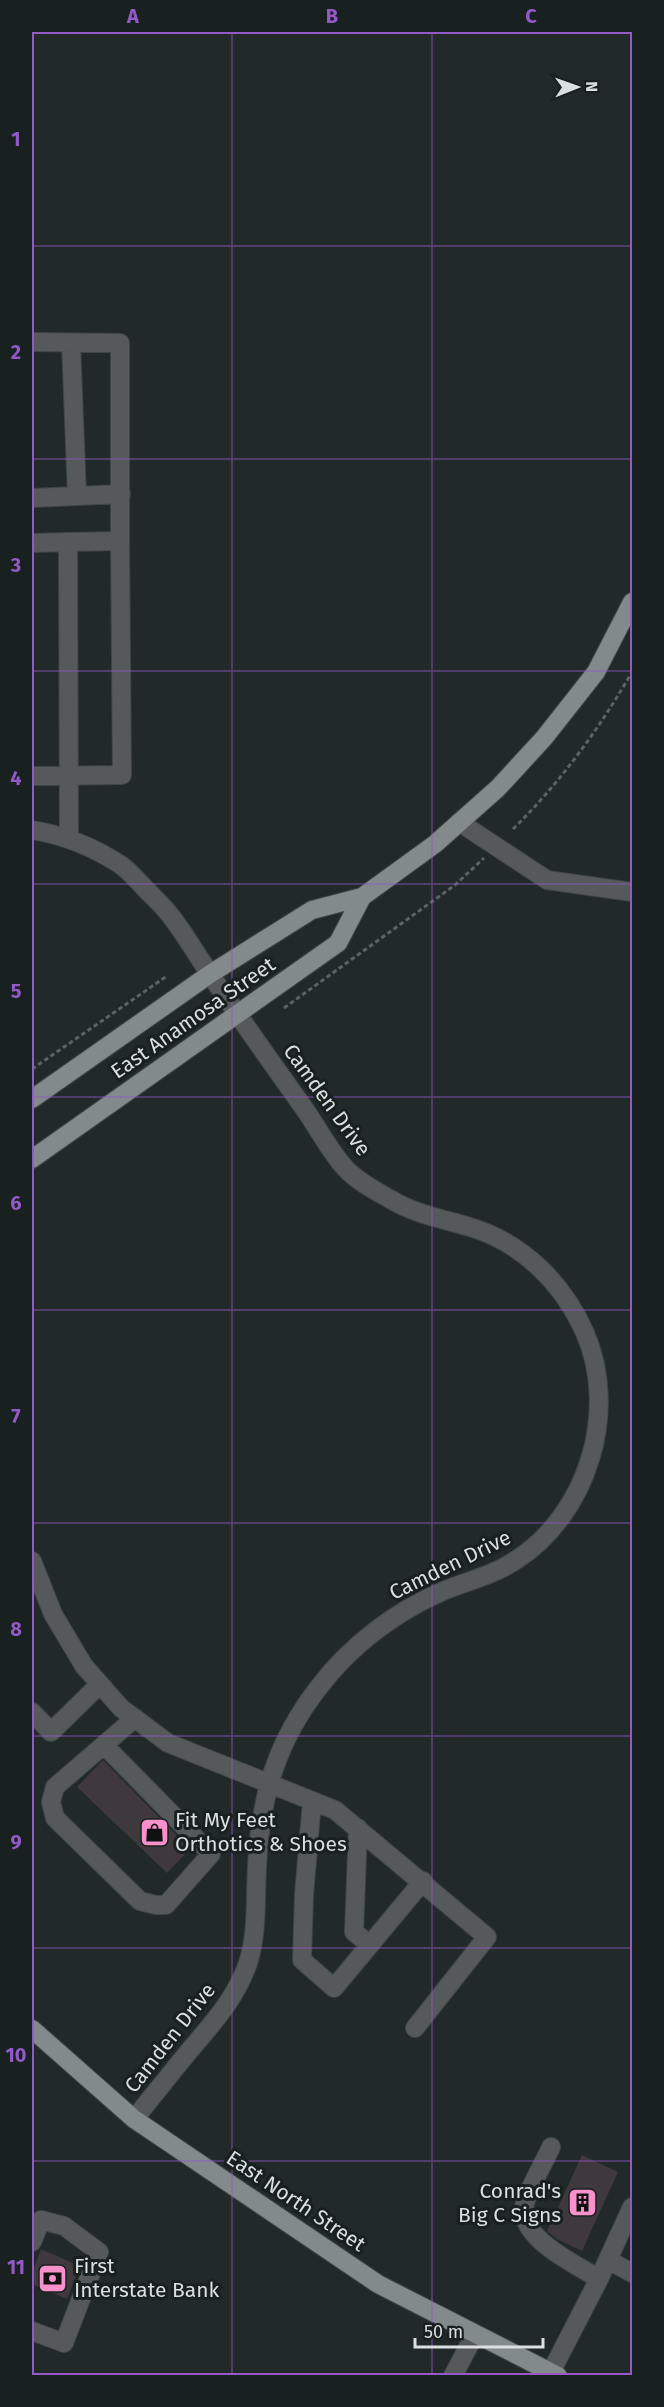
<svg xmlns="http://www.w3.org/2000/svg" width="664" height="2407" viewBox="0 0 664 2407" font-family="'Fira Sans',sans-serif">
<style>
.building{fill:#3f383c}
.lines{fill:none;stroke-linecap:round;stroke-linejoin:round}
.minor-casing{stroke:#3f4646;stroke-width:20}
.major-casing{stroke:#3f4646;stroke-width:20}
.path{stroke:#5c6363;stroke-width:3;stroke-dasharray:4.5 3;stroke-linecap:butt}
.minor{stroke:#555959;stroke-width:18}
.major{stroke:#828a8b;stroke-width:18}
.grid{fill:none;stroke:#9359c7;stroke-width:1.5;stroke-opacity:0.55}
.labels{text-anchor:middle;dominant-baseline:central;stroke-width:6;stroke-linejoin:round;paint-order:stroke}
.street-label{font-size:21px;fill:#dadfdf;stroke:#182020}
.poi-label{font-size:21px;fill:#dadfdf;stroke:#182020;text-anchor:start}
.neatline{fill:none;stroke:#9359c7;stroke-width:2}
.grid-label{font-size:20px;text-anchor:middle;font-weight:bold;fill:#9359c7}
</style>
<rect width="100%" height="100%" fill="#212929"/>
<path class="building" d="M103,1760L190,1849L167,1873L77,1787Z
M582,2155L618,2172L582,2251L557,2239L547,2231Z
M41,2249L80,2266L67,2299L32,2284V2272Z"/>
<g class="lines">
<defs>
<path id="minor" d="M32,342L120,343V541L68,542L69,838
M71,343L77,496
M32,498L121,494
M32,543L68,542
M32,776L122,775L120,541
M459,822L547,880L632,892
M32,830C63,835 95,848 121,865C128,870 134,877 140,883C148,892 157,900 165,909C182,928 195,953 210,974C241,1020 274,1066 306,1111C319,1130 331,1153 346,1169C357,1181 376,1191 390,1199C416,1215 445,1219 473,1228C524,1244 564,1285 585,1333C619,1411 588,1514 516,1560C494,1575 468,1581 443,1591C395,1612 351,1645 319,1687C276,1742 260,1798 257,1867C255,1900 258,1931 248,1963C236,1998 213,2023 190,2050C171,2073 153,2096 134,2119
M32,1561L53,1614L84,1666L121,1708L168,1743L335,1810L487,1937L415,2028
M32,1712L51,1732L100,1684
M104,1745L211,1854L166,1905H156L140,1901L55,1818L51,1802L55,1787L135,1718
M312,1801L304,1895L302,1960L334,1988L423,1881
M358,1828L354,1932L370,1945
M551,2147C543,2165 531,2184 525,2203C515,2237 576,2264 599,2279L551,2372
M32,2242L41,2220L64,2226L99,2252L64,2343L32,2331
M608,2260L632,2273
M599,2279L632,2207
M453,2376L475,2334"/>
<path id="major" d="M32,1099L210,974L312,910L362,897L435,844L498,788L544,738L596,672L632,602
M32,1159L338,943L362,897
M32,2029L134,2119L378,2284L558,2376"/>
</defs>
<use href="#minor" class="minor-casing"/>
<use href="#major" class="major-casing"/>
<path class="path" d="M513,829C560,783 599,729 632,672
M284,1008L455,885L484,858
M32,1069L167,976"/>
<use href="#minor" class="minor"/>
<use href="#major" class="major"/>
</g>
<path class="grid" d="M232,32V2376M432,32V2376M32,246H632M32,459H632M32,671H632M32,884H632M32,1097H632M32,1310H632M32,1523H632M32,1736H632M32,1948H632M32,2161H632"/>
<defs>
<symbol id="shop-square" viewBox="-11 -11 22 22"><rect x="-9" y="-9" width="18" height="18" rx="4" fill="#f890cb" stroke="#182020"/><path d="M-5-2.5h2.3a2.7 3.5 0 0 1 5.4 0H5L5.5 6h-11ZM-1.5-2.5h3a1.5 2.3 0 0 0-3 0Z" fill="#111"/></symbol>
<symbol id="building-square" viewBox="-11 -11 22 22"><rect x="-9" y="-9" width="18" height="18" rx="4" fill="#f890cb" stroke="#182020"/><path d="M-4-6H4V6H1V3H-1V6H-4ZM-2.5-4.3h1.7v1.8h-1.7ZM.8-4.3h1.7v1.8H.8ZM-2.5-1h1.7V.8h-1.7ZM.8-1h1.7V.8H.8Z" fill="#111"/></symbol>
<symbol id="bank-square" viewBox="-11 -11 22 22"><rect x="-9" y="-9" width="18" height="18" rx="4" fill="#f890cb" stroke="#182020"/><path d="M-6-4H6V4H-6ZM0-2.3a2.3 2.3 0 1 0 0 4.6a2.3 2.3 0 1 0 0-4.6Z" fill="#111"/></symbol>
</defs>
<g fill-rule="evenodd">
<use href="#shop-square" x="138" y="1816" width="33" height="33"/>
<use href="#building-square" x="566" y="2186" width="33" height="33"/>
<use href="#bank-square" x="36" y="2262" width="33" height="33"/>
</g>
<g class="labels">
<g class="street-label">
<text transform="translate(193 1018) rotate(-35)">East Anamosa Street</text>
<text transform="translate(327 1100) rotate(54)">Camden Drive</text>
<text transform="translate(450 1565) rotate(-26)">Camden Drive</text>
<text transform="translate(170 2038) rotate(-52)">Camden Drive</text>
<text transform="translate(296 2201) rotate(34)">East North Street</text>
</g>
<g class="poi-label">
<text x="175" y="1820">Fit My Feet<tspan x="175" dy="24">Orthotics &amp; Shoes</tspan></text>
<text x="561" y="2191" text-anchor="end">Conrad's<tspan x="561" dy="24">Big C Signs</tspan></text>
<text x="74" y="2266">First<tspan x="74" dy="24">Interstate Bank</tspan></text>
</g>
</g>
<rect width="664" height="2407" fill="none" stroke="#182020" stroke-width="66"/>
<g transform="translate(577 87) rotate(89)" stroke="#182020" stroke-width="4.5" paint-order="stroke">
<path d="M0-4.5L10 22L0 15L-10 22Z" fill="#dadfdf"/>
<text y="-9" font-size="16" font-weight="bold" text-anchor="middle" fill="#dadfdf">N</text>
</g>
<path d="M415 2338v9h128v-9" fill="none" stroke="#dadfdf" stroke-width="3"/>
<text x="424" y="2338" font-size="18" fill="#dadfdf" stroke="#182020" stroke-width="4.5" paint-order="stroke">50 m</text>
<rect x="33" y="33" width="598" height="2341" class="neatline"/>
<g class="grid-label">
<text x="133" y="23">A</text>
<text x="332" y="23">B</text>
<text x="531" y="23">C</text>
<text x="16" y="146">1</text>
<text x="16" y="359">2</text>
<text x="16" y="572">3</text>
<text x="16" y="785">4</text>
<text x="16" y="998">5</text>
<text x="16" y="1210">6</text>
<text x="16" y="1423">7</text>
<text x="16" y="1636">8</text>
<text x="16" y="1849">9</text>
<text x="16" y="2062">10</text>
<text x="16" y="2274">11</text>
</g>
</svg>
